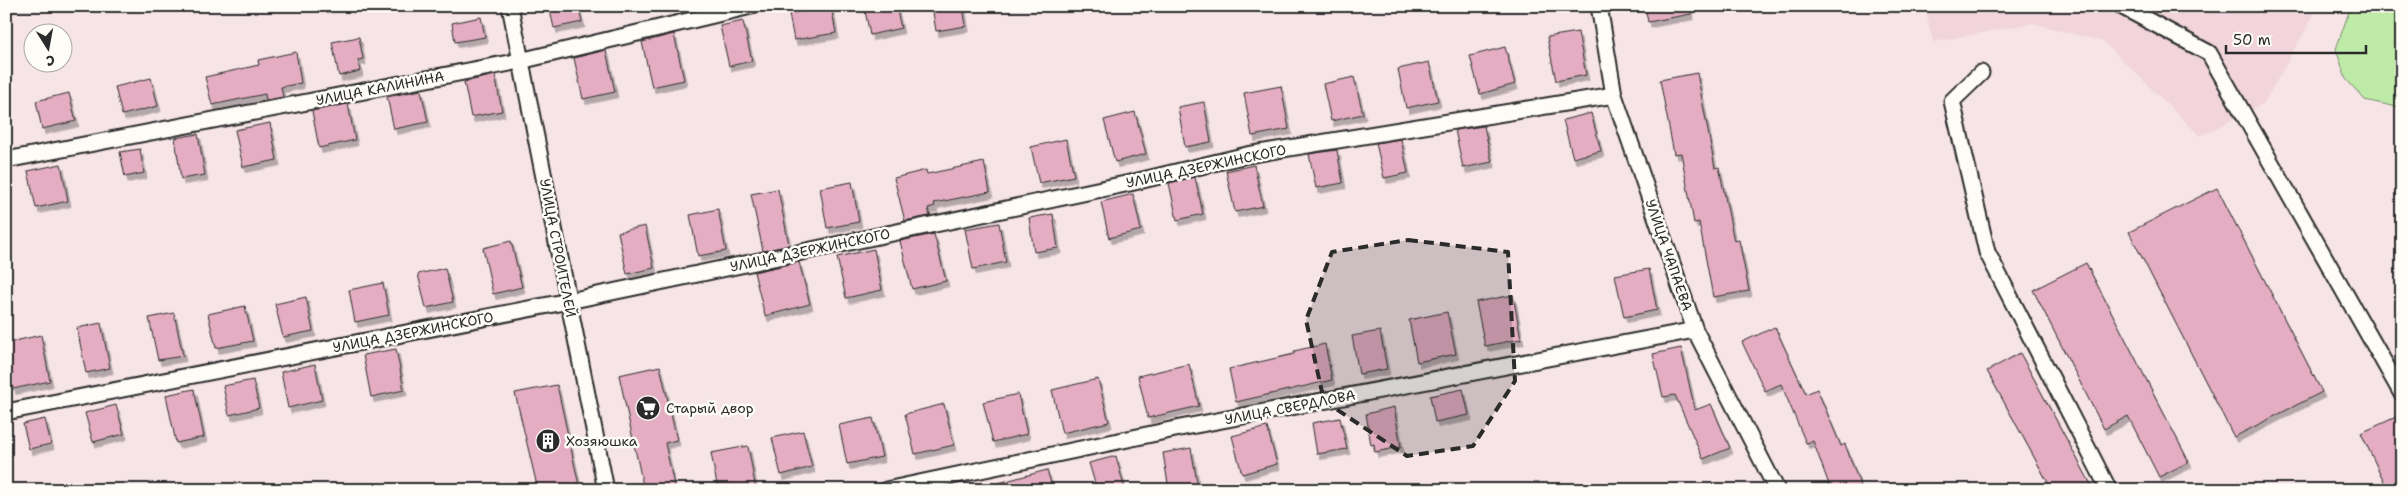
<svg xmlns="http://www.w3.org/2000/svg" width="2408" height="496" viewBox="0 0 2408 496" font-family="'Shantell Sans',sans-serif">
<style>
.built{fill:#f1d4dc}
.green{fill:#bfeba8;stroke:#758b6a}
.building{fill:#e4adc2;stroke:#2b2b2b;filter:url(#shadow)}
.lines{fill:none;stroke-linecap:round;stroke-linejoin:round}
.minor-casing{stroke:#2b2b2b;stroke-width:19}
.minor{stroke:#fdfcf7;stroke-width:15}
.marked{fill:#2b2b2b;fill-opacity:0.2;stroke:#2b2b2b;stroke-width:4;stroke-dasharray:10 6;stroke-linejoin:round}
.labels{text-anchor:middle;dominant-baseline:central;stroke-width:5;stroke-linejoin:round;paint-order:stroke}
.street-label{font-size:14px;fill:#2b2b2b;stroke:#fdfcf7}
.poi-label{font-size:14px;fill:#2b2b2b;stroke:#fdfcf7;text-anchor:start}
</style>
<defs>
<filter id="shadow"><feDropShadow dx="3" dy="5.5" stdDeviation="0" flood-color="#0004"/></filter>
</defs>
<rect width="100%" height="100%" fill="#f6e4e7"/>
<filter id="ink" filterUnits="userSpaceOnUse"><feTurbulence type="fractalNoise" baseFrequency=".02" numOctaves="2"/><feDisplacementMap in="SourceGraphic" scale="10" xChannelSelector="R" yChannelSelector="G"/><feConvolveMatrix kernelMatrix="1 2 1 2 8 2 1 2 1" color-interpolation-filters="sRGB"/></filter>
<g filter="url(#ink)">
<path class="built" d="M1925,6H2319L2264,103L2200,136L2104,42L2033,23L1933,42Z"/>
<path class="green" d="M2351,6H2402V105L2397,107L2365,100L2346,79L2336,49Z"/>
<path class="building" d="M549,6H578L582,22L554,28Z
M831,6L836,33L794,40L789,14Z
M864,6H896L901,28L870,35Z
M932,6H963L966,26L936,31Z
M1645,6H1690L1691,14L1648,22Z
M481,17L485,37L455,42L452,23Z
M743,21L752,61L729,66L720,26Z
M1578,32L1586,75L1556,81L1547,37Z
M674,34L684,80L652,87L642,42Z
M359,37L363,59L358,60L360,71L339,76L332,42Z
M1505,47L1515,84L1480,94L1470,56Z
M606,50L615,92L583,99L574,58Z
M296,52L301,83L281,87L283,97L266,100L265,94L212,105L205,77L259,65L258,60Z
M1429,62L1438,101L1406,108L1398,69Z
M1697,73L1715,168L1719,167L1734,241L1739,240L1749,291L1713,297L1699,222L1694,223L1681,153L1674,154L1660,80Z
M495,75L502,111L471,117L464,82Z
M1354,77L1363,114L1331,121L1323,84Z
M151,78L158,106L122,115L115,87Z
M1281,86L1289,129L1252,136L1244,93Z
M421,90L428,122L394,129L387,97Z
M69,93L76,121L42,129L36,101Z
M1204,102L1211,142L1185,147L1178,107Z
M348,104L355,140L319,148L312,111Z
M1135,112L1146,154L1115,162L1104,120Z
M1591,113L1601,151L1573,158L1563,120Z
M270,123L277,160L243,167L235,130Z
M1484,126L1492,162L1463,168L1455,130Z
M198,134L205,175L181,179L175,138Z
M1066,139L1074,176L1039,183L1031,147Z
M1401,139L1408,173L1384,178L1376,143Z
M140,149L144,173L125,177L120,152Z
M1337,150L1343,183L1316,188L1309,154Z
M984,162L990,192L934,203L935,206L928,208L930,216L905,221L894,178L926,170L927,174Z
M61,164L68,201L36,208L28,171Z
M1254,165L1263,206L1235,212L1226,171Z
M1195,177L1203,214L1177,220L1169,183Z
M852,182L859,222L827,228L820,188Z
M2217,188L2322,392L2234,437L2129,232Z
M778,189L789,245L763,251L751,194Z
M1133,194L1141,230L1109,238L1101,202Z
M718,209L726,251L698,256L690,215Z
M1053,214L1058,248L1034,252L1029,218Z
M999,223L1006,262L973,269L965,229Z
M645,226L654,268L627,274L618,232Z
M934,234L946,281L912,289L900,241Z
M511,241L522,287L493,294L483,248Z
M874,249L882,290L846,298L837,257Z
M799,262L810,304L765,316L754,272Z
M2086,263L2189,462L2159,477L2128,416L2104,429L2033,290Z
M445,268L453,302L426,308L418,274Z
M1649,269L1657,310L1624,317L1615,275Z
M383,283L389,315L355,322L349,290Z
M1513,295L1521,339L1485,346L1476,302Z
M306,297L313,331L283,337L275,304Z
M245,306L253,341L216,348L208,314Z
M1447,312L1456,354L1417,362L1409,320Z
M174,313L183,356L158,360L149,318Z
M101,323L110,368L86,373L77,328Z
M1775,327L1806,394L1817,389L1841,446L1845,444L1862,490H1831L1813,441L1806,443L1781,384L1765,391L1742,342Z
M1380,331L1387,369L1359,374L1352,336Z
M41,335L50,381L13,389L6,357V343Z
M1325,344L1332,380L1236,402L1229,369L1294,354V351Z
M1681,348L1695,410L1711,404L1730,448L1703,459L1675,395L1663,397L1653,354Z
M396,349L404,390L371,397L363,355Z
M2020,353L2094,490H2052L1987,371Z
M315,364L322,400L288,408L281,372Z
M1189,364L1199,406L1148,418L1138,376Z
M660,366L677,440L665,443L675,490H644L619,375Z
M1098,379L1109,422L1062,433L1052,390Z
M253,380L259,408L229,415L223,386Z
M557,385L580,490H538L515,393Z
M194,389L204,437L176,443L166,395Z
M1463,389L1469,415L1435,422L1430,396Z
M1018,394L1027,434L993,442L983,402Z
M944,404L954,445L915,454L905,414Z
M116,405L124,434L93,442L85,413Z
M1394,407L1401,447L1375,452L1374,444L1371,445L1366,414Z
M2396,417L2402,429V490H2388L2361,433Z
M873,418L882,457L847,464L839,425Z
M1340,418L1347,449L1317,454L1312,423Z
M45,419L51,444L29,449L23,424Z
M1267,427L1277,464L1242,474L1232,436Z
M803,431L812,467L781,475L772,438Z
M748,446L756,490H718L711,453Z
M1191,448L1198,488L1169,490L1163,453Z
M1116,456L1125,490H1097L1089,463Z
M1047,470L1053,490H992L991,485Z"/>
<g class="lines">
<defs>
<path id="minor" d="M510,6L606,490
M1599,6L1614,95L1695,330L1777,490
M2121,6L2209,53L2402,394
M1981,73L1952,101L1987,252L2109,490
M6,160L520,61L751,6
M6,412L569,301L1130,183L1247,155L1614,95
M886,490L1180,428L1695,330"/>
</defs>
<use href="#minor" class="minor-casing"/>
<use href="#minor" class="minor"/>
</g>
</g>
<path class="marked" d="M1408,240L1508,252L1515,381L1473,446L1407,456L1324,401L1306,320L1332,252Z"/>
<defs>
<symbol id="supermarket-disc" viewBox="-11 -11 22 22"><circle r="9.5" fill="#2b2b2b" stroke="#fdfcf7"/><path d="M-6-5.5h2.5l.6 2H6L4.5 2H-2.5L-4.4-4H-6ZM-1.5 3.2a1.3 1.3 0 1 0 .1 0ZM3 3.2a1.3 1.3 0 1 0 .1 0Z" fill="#fff"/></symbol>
<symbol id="building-disc" viewBox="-11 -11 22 22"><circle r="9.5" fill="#2b2b2b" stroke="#fdfcf7"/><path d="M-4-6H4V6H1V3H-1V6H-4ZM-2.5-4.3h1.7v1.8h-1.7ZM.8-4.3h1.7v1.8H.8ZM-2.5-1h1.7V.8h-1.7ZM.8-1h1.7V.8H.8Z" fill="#fff"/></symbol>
</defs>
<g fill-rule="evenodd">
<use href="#supermarket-disc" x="634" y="394" width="28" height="28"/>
<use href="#building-disc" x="534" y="427" width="28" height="28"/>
</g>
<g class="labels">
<g class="street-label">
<text transform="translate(380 88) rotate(-11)">УЛИЦА КАЛИНИНА</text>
<text transform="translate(1206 166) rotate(-12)">УЛИЦА ДЗЕРЖИНСКОГО</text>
<text transform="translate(558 248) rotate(79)">УЛИЦА СТРОИТЕЛЕЙ</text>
<text transform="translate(810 250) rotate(-12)">УЛИЦА ДЗЕРЖИНСКОГО</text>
<text transform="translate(1669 255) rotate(71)">УЛИЦА ЧАПАЕВА</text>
<text transform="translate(413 332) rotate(-11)">УЛИЦА ДЗЕРЖИНСКОГО</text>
<text transform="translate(1290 407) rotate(-11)">УЛИЦА СВЕРДЛОВА</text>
</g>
<g class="poi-label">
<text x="666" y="408">Старый двор</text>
<text x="566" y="441">Хозяюшка</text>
</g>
</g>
<rect width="2408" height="496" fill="none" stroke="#fdfcf7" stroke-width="25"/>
<rect x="12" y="12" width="2383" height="471" fill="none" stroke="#2b2b2b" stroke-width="2" filter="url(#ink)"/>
<g transform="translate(48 48) rotate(169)"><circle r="24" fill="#fdfcf7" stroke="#a9a8a5"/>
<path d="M0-4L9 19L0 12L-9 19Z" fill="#2b2b2b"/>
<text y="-8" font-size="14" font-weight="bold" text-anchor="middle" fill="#2b2b2b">С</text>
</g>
<path d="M2226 45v8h140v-8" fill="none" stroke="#2b2b2b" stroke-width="2.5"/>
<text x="2233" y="45" font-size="15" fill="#2b2b2b" stroke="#fdfcf7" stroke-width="4" paint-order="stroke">50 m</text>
</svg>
